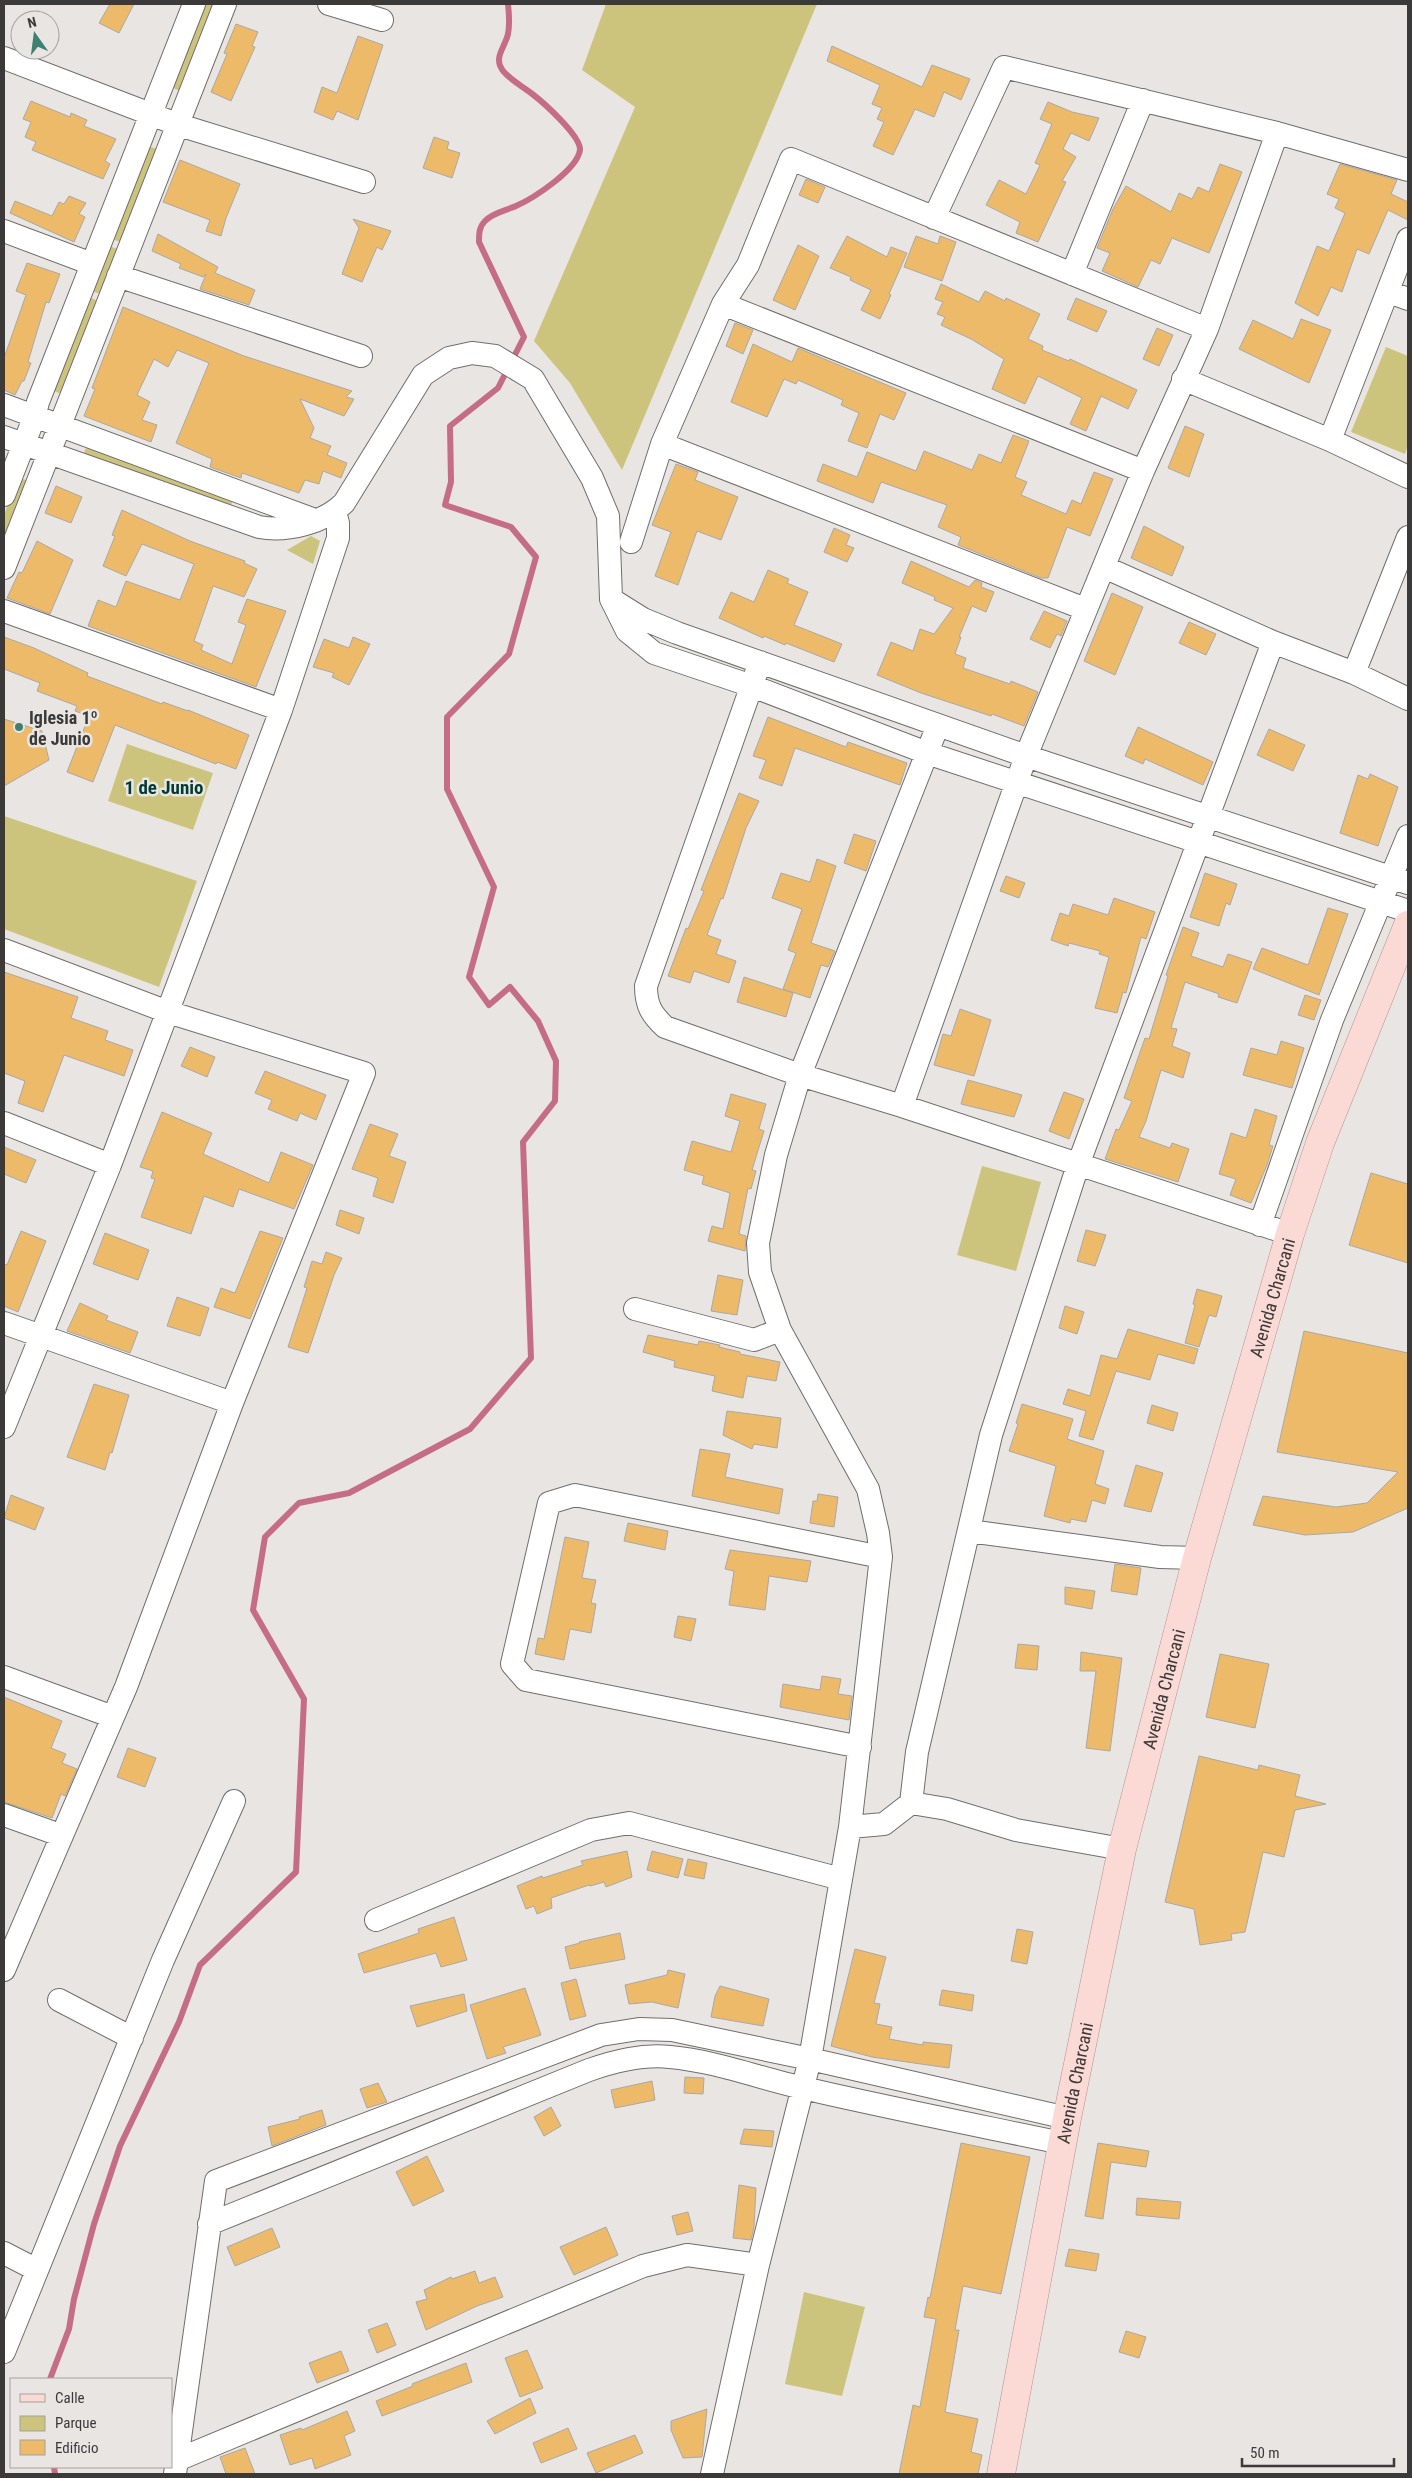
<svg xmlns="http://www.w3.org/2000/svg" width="1412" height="2478" viewBox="0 0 1412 2478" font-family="'Roboto Condensed',sans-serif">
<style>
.green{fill:#ccc47d}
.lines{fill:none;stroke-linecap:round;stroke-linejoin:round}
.stream{stroke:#c56d87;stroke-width:6}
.building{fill:#edba69;stroke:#aaa8a5}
.minor-casing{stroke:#716e6c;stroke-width:24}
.major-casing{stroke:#b6918c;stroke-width:29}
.minor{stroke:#fff;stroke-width:22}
.major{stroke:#fbd9d5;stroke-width:28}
.poi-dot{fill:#3e8172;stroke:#e9e5e3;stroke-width:2}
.labels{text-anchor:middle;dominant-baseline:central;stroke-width:5;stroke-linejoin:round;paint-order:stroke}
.poi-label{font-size:18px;font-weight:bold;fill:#3b3a39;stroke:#e9e5e3;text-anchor:start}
.street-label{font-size:18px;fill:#3b3a39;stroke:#e9e5e3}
.neighbourhood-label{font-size:19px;font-weight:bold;fill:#003c32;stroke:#e9e5e3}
</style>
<rect width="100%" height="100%" fill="#e9e5e3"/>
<path class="green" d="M203,4H214L180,91L171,87Z
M606,4H817L622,470L570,383L534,341L635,107L582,70Z
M148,146L157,149L121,242L111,239Z
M109,246L118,249L101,294L91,291Z
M89,297L98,301L61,394L52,390Z
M1386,347L1408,356V445L1405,454L1351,432Z
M86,448L234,497L230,508L82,457Z
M18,477L28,481L4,543V515Z
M311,536L320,541L313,564L287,550Z
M127,744L213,773L193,830L108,801Z
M4,816L197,881L159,987L4,929Z
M982,1166L1041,1182L1016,1271L957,1255Z
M804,2292L865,2307L842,2396L785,2384Z"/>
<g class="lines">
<path class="stream" d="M50,2379L69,2329L74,2299L94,2224L120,2146L179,2022L200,1965L296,1872L304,1699L253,1610L265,1537L299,1503L349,1493L470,1429L531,1358L523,1142L555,1101L556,1061L538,1021L510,987L489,1005L469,977L494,887L447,789V717L509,654L536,557L511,527L445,505L451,482L450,426L498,388L524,337L479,242C479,234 479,227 485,221C492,213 507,210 516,206C534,198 577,170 580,150C581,136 543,102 531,93C522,86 512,81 504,72C492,58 505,48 508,34C510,24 509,13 508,4
M54,2467L55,2474"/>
</g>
<path class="building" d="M110,4H134L119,33L99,23Z
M236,24L258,32L252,46L255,47L231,101L211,92L227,54L224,53Z
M358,36L383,45L358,120L337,111L333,120L314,112L322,87L337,93Z
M832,46L922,87L932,65L970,79L961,100L944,92L934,117L915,109L893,155L873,146L884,122L877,119L882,108L872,104L880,85L827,61Z
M31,101L70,117L71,113L87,120L84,126L116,139L105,161L110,164L103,179L32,150L36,142L25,137L31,122L23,119Z
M1048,102L1072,112L1099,118L1089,141L1071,133L1063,149L1076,157L1062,181L1066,182L1038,242L1016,233L1020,222L986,205L999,180L1026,194L1040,165L1035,163L1052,124L1040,119Z
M434,137L449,142L447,149L460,153L452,178L423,168Z
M180,160L240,184L226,218L221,236L206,231L210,220L163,202Z
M1220,164L1242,172L1209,253L1172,238L1160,264L1151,260L1138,287L1102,271L1110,253L1097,248L1113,209L1126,186L1171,212L1179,193L1192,199L1198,187L1209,192Z
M1340,164L1397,180L1391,194L1408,202V220L1388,210L1369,254L1357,249L1342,292L1331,287L1318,316L1295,303L1317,246L1329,251L1345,213L1335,208L1339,199L1327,194Z
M806,179L825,187L818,203L799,195Z
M69,196L86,203L79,214L85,217L74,242L10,213L15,201L52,216L59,202L64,204Z
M353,219L391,231L382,250L377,247L362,282L342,274L359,228Z
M158,234L218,267L215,273L255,290L249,305L200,289L206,274L203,277L179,268L181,264L152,251Z
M847,236L887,257L891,247L907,253L889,294L891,295L880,319L861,310L871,290L850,280L851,277L830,268Z
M916,236L938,244L940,236L956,242L942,281L904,267Z
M798,245L819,256L795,310L773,300Z
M27,263L60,274L49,303L46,302L36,335L28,362L31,363L24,381H22L15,395L4,390V358L26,295L16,291Z
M941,284L979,302L985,291L1005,301L1006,298L1040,314L1028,339L1043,346L1042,350L1069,361L1070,359L1137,390L1128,409L1101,396L1086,431L1070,424L1082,398L1038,376L1025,404L992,389L1004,359L971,339L941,325L945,317L937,314L943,302L935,299Z
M1076,298L1107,311L1097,332L1067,319Z
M123,307L244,356L352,391L346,397L354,399L344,416L300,399L314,428L310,438L331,446L327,455L347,463L341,478L323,471L319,484L305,480L299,493L242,473L241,478L210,467L212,459L176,443L209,363L177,350L168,367L154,359L137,395L150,402L142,420L157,425L151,442L84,416L95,389L92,388Z
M1301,319L1331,330L1309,383L1239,349L1253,320L1293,339Z
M735,323L753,330L743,354L726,346Z
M1157,328L1173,335L1159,366L1143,359Z
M753,344L792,362L798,348L906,393L894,420L880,414L867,448L848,441L859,413L841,405L843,400L798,380L796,384L784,379L767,417L731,402Z
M1185,426L1204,434L1189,477L1168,468Z
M1013,435L1029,441L1015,477L1027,482L1021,495L1066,514L1072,500L1081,504L1094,472L1113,479L1090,536L1067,527L1048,578H1041L958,545L961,537L938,527L947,505L881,482L873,503L817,481L823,464L857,477L867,452L916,471L924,451L972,470L979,454L1001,463Z
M676,464L698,472L695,480L738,497L721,540L697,531L678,585L655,576L671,532L652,525Z
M56,486L82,497L71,523L45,513Z
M122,510L190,541L245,561L244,563L257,569L244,597L213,586L194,641L203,645L201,650L232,664L246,625L238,622L247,599L286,611L256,687L88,626L98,600L116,607L126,581L180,600L194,564L142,544L126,576L103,566L115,536L112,535Z
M1144,526L1184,547L1172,576L1131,558Z
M834,528L850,535L846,545L854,548L847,562L824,552Z
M37,541L73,560L50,614L7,598L19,572L22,573Z
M911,561L969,587L975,580L982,583L981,587L994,592L986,612L972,606L959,637H961L955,654L966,658L963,668L1010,684L1011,681L1038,692L1024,726L992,714L991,716L921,693L877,675L891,642L913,651L920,629L934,634L953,608L934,600L935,597L902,583Z
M768,570L789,579L787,583L808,592L794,625L842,644L834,662L786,643L785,645L764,636L763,638L719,618L731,592L754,602Z
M1112,593L1143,607L1115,675L1084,661Z
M1044,611L1067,621L1061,636L1057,634L1050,648L1030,639Z
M1189,622L1216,634L1206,655L1179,643Z
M4,637L34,648L88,673L87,676L162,704L163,702L188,711V710L249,735L236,769L217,762L216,764L115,725L93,782L67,772L89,716L75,711L77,706L37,691L40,683L4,669Z
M353,637L370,644L349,685L332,677L334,673L313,667L324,639L349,648Z
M768,717L846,747L848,742L907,763L900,785L795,748L782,786L759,778L766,760L753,756Z
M4,719L42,731L49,760L4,786Z
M1138,727L1213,762L1203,785L1145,759L1143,764L1125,756Z
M1269,729L1305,745L1293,771L1257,755Z
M1370,774L1398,787L1378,846L1340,833L1358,775L1368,779Z
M739,793L759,801L746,828L723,899L721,898L707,935L721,940L716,954L736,961L729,983L694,971L690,983L668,976L686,928L688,929L704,891L701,890Z
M854,834L876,841L866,871L844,863Z
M817,859L836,866L811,943L835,951L828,967L821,965L810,998L783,989L796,953L788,950L802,909L772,898L781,873L810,882Z
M1205,873L1237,884L1230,905L1226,903L1219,926L1190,917Z
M1006,876L1025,883L1019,898L1000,891Z
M1114,898L1155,912L1146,939L1141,937L1126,993L1123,992L1117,1013L1095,1008L1109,957L1099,954L1100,951L1069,943L1068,946L1051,940L1060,913L1069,916L1073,904L1108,915Z
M1328,908L1348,914L1319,995L1253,969L1262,948L1308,965Z
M1183,927L1199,933L1191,956L1223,967L1228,954L1252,962L1237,1003L1218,997L1219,994L1185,982L1171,1028L1177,1029L1172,1046L1190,1053L1183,1078L1161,1070L1146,1121L1139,1137L1170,1148L1172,1143L1189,1149L1178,1182L1105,1159L1116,1129L1119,1130L1132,1101L1124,1098L1145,1038L1149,1039L1168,976L1166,975Z
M4,972L78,997L71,1018L108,1031L105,1040L133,1050L124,1076L64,1055L43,1112L18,1103L25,1081L4,1073Z
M744,977L793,993L786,1017L737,1002Z
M1305,995L1321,1000L1314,1020L1298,1015Z
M960,1009L991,1020L974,1076L934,1065L943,1034L951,1036Z
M1281,1041L1304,1048L1292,1088L1243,1075L1251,1048L1277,1055Z
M190,1047L215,1057L207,1077L181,1066Z
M265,1071L326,1095L316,1120L300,1113L297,1121L268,1109L272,1100L255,1093Z
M968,1080L1022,1095L1014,1117L961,1104Z
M1064,1092L1084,1099L1069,1139L1049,1131Z
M731,1094L766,1104L759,1129L764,1131L752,1170L756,1171L751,1189L748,1188L739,1234L746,1236L745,1251L708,1241L712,1226L723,1229L730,1193L702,1184L704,1176L684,1170L692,1141L731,1152L740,1121L725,1116Z
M1255,1109L1277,1116L1269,1145L1273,1146L1267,1165L1251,1203L1230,1195L1236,1179L1219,1174L1231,1133L1246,1138Z
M162,1112L212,1133L203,1154L269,1183L281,1152L313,1165L294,1209L239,1189L233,1207L204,1196L191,1234L141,1217L155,1179L151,1178L153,1171L140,1167Z
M370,1124L398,1134L389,1156L406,1162L393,1203L373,1196L378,1178L352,1169Z
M4,1147L36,1160L26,1183L4,1174Z
M1371,1173L1408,1184V1263L1349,1245Z
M340,1210L364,1218L359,1234L336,1225Z
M1086,1230L1106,1235L1095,1266L1077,1261Z
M21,1231L46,1241L18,1312L4,1306V1264L7,1265Z
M260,1231L283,1238L250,1319L214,1307L221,1288L235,1293Z
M105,1233L149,1250L138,1280L93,1264Z
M326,1252L342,1258L334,1275L308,1353L288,1347L307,1288L304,1287L312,1261L322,1264Z
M718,1275L743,1280L737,1315L711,1311Z
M1197,1289L1222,1296L1216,1317L1209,1315L1199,1347L1185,1343L1195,1305L1193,1304Z
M177,1297L209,1308L200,1336L167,1326Z
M80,1303L108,1316L106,1320L138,1332L130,1353L67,1331Z
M1065,1306L1084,1312L1077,1334L1059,1328Z
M1128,1329L1198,1349L1194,1364L1158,1354L1150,1380L1116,1371L1093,1440L1079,1436L1086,1411L1063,1404L1068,1389L1090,1396L1101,1355L1117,1359Z
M1304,1331L1408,1353V1508L1353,1532L1305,1535L1253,1525L1263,1496L1336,1507L1367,1503L1398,1472L1277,1452Z
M648,1335L698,1345L699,1341L720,1345L719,1347L740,1352V1354L780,1362L776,1381L747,1376L743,1398L712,1391L715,1376L674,1367L675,1361L643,1352Z
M94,1384L129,1395L112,1453L110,1452L105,1470L67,1457Z
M1022,1404L1073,1419L1067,1439L1104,1451L1095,1484L1109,1489L1105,1504L1092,1500L1086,1522L1071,1519L1070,1523L1044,1516L1056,1466L1009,1451L1018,1424L1016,1423Z
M1152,1405L1178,1413L1173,1431L1147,1423Z
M727,1411L781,1418L777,1448L754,1444L752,1449L723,1435Z
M700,1449L730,1454L725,1477L783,1489L779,1514L692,1496Z
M1136,1465L1163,1473L1151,1512L1124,1506Z
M818,1494L838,1497L834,1527L810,1523L813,1501H817Z
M11,1495L44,1508L35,1530L4,1518Z
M628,1523L668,1531L665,1550L624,1541Z
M565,1537L589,1542L582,1578L596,1580L591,1603L596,1604L591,1633L570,1629L564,1660L535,1654L538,1638L544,1639Z
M730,1550L811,1561L807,1582L769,1576L765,1610L729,1605L734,1571L725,1569Z
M1115,1564L1141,1568L1137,1595L1111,1591Z
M1065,1587L1095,1591L1092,1609L1065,1604Z
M678,1616L696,1619L691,1641L674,1637Z
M1018,1644L1039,1646L1037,1670L1015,1668Z
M1081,1652L1122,1658L1110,1751L1086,1748L1096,1671H1080Z
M1220,1654L1269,1664L1255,1728L1206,1717Z
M822,1676L841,1679L838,1694L852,1696L849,1720L780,1707L783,1684L820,1690Z
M4,1697L62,1721L51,1748L66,1754L62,1763L77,1769L65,1796L61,1794L52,1818L4,1802Z
M128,1748L156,1758L145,1787L117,1777Z
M1199,1756L1258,1770L1259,1765L1300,1775L1295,1796L1326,1804L1295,1810L1284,1857L1263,1852L1245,1932L1231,1934L1232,1940L1200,1945L1194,1909L1165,1902Z
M627,1851L632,1877L606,1887L604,1882L590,1886L589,1885L551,1898L552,1908L537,1914L534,1906L526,1909L517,1886L542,1876L543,1878L583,1865L581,1861Z
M652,1851L683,1859L678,1878L647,1870Z
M688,1859L707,1863L704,1879L684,1875Z
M454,1917L467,1960L441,1967L436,1953L364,1973L358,1954L419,1933L418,1929Z
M1017,1929L1033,1932L1027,1964L1011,1961Z
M620,1933L625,1959L570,1969L565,1947L580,1943L579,1942Z
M855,1949L886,1957L874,2003L880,2004L876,2024L892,2027L889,2039L923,2045V2042L952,2045L949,2068L872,2057L831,2046Z
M668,1970L685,1974L678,2008L652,2002L629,2004L625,1985L667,1975Z
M576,1979L586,2016L570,2020L561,1983Z
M720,1986L769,1999L763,2026L711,2017L715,1996Z
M525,1988L541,2035L503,2047L506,2053L487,2059L470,2005Z
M942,1990L974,1995L972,2011L939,2005Z
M464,1994L467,2011L417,2027L410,2006Z
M685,2077L704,2078L703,2094L684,2093Z
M652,2081L655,2100L615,2108L611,2090Z
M378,2083L387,2102L367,2108L360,2089Z
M551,2107L561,2126L544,2136L534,2117Z
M322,2110L326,2125L272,2146L268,2127L300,2119L299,2117Z
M744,2129L774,2131L772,2147L740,2144Z
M961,2143L1030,2157L1001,2294L963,2286L955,2330H959L945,2412L978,2419L971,2452L982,2455L978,2474H899L913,2405L920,2407L936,2319L924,2317L928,2297L930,2298Z
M1098,2143L1149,2151L1146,2167L1111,2162L1103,2219L1085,2216Z
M427,2156L444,2191L413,2206L396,2172Z
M739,2185L756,2188L754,2227L751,2240L733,2238Z
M1137,2198L1181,2202L1179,2219L1136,2215Z
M688,2212L693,2231L677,2235L672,2216Z
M606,2227L618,2255L574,2275L560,2247Z
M272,2228L280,2247L235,2266L227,2247Z
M1069,2249L1099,2254L1096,2271L1065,2266Z
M475,2271L479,2283L495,2277L503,2297L477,2306L426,2330L416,2302L427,2299L424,2290L451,2277L452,2279Z
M387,2323L396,2345L377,2353L368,2330Z
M1126,2331L1146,2337L1139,2358L1119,2352Z
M527,2350L543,2388L520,2397L505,2358Z
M341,2351L349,2371L317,2383L309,2363Z
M466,2363L472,2382L382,2416L376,2401L413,2386L412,2384Z
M530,2398L536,2413L495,2434L487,2421Z
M707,2409L702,2457L683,2458L671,2430V2421Z
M347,2411L355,2431L344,2436L351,2455L315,2469L312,2458L290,2465L280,2435L301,2428L302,2430Z
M568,2428L577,2449L541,2463L533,2443Z
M635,2435L643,2453L596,2473L587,2453Z
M245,2448L255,2474H226L220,2457Z"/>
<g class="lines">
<defs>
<path id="minor" d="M329,4L382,20
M4,58L179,125L364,182
M934,218L1004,67L1277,133L1408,170
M4,231L92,264
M1072,274L1143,100
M118,276L361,356
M1389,292L1408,299
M723,304L1143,471
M1183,379L1330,440L1408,477
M4,405L315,520
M4,437L259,527C287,532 324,523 344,503L423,375L449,358L472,353L495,356L533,379L592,478L608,516L611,599L627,631L654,653L752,686L927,753L1408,911
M1330,440L1408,239
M4,495L34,418L38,402L194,4
M631,542L662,444
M1104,567L1273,642L1354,673L1408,699
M4,568L225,4
M611,599L643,619L677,633L1026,756L1408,883
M1085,609L662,444L723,304L748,265L791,159L1207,329
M4,611L281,710
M760,662L646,986C646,1005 651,1014 665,1027L800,1075L902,1106L1290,1234
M1354,673L1408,537
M4,950L168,1012L364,1073L232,1403L126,1687L4,1970
M902,1106L1026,756L1143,471L1207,329L1277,133
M4,1123L110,1165
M1260,1225L1332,1020L1408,836
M635,1309L754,1340L780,1330
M4,1323L232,1403
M4,1427L110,1165L281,710L338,538V523L335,512
M969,1531L1160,1557L1197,1558
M4,1677L113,1717
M860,1747L526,1680L512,1664L549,1503L575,1495L881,1557
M911,1803L947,1809L1016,1830L1122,1849
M4,1815L60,1835
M850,1827L884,1824L911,1803L917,1752L991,1435L1078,1165L1273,642
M376,1920L591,1830L629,1823L841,1879
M59,2000L132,2038
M209,2224L589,2070C615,2061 642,2054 670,2057C715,2061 759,2078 803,2088C889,2108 976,2125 1062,2143
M4,2253L37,2270
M4,2352L163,1960L234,1801
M177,2460L643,2266L687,2255L758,2265
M175,2474L216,2181L601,2035L639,2029L672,2030L810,2059L1067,2118
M712,2474L758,2265L810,2059L850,1827L881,1557L878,1533L868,1489L780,1330L760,1272L758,1243L776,1155L800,1075L938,725"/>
<g id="major">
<path id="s1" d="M1001,2474L1067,2118L1122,1849L1197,1558L1290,1234L1320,1143L1408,925"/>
</g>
</defs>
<use href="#minor" class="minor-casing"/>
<use href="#major" class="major-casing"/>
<use href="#minor" class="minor"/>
<use href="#major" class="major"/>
</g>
<circle class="poi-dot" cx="19" cy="727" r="5"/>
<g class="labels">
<g class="poi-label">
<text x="29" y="717">Iglesia 1º<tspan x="29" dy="21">de Junio</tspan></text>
</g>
<g class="street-label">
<text stroke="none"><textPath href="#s1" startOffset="1208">Avenida Charcani</textPath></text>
<text stroke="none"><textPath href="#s1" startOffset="802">Avenida Charcani</textPath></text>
<text stroke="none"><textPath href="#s1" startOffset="398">Avenida Charcani</textPath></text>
</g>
<g class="neighbourhood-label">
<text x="164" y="787">1 de Junio</text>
</g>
</g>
<rect width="1412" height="2478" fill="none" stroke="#3b3a39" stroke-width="10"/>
<rect x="10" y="2378" width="162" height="90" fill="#e9e5e3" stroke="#a3a19f"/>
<rect x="20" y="2394" width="25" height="8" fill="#fbd9d5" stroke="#a3a19f"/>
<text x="55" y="2403" font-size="15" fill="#3b3a39">Calle</text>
<rect x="20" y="2416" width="25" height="15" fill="#ccc47d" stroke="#a3a19f"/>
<text x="55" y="2428" font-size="15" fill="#3b3a39">Parque</text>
<rect x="20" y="2440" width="25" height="15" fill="#edba69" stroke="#a3a19f"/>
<text x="55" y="2453" font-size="15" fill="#3b3a39">Edificio</text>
<g transform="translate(35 35) rotate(346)"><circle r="24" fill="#e9e5e3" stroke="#a3a19f"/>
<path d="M0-4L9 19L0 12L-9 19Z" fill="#3e8172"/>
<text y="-8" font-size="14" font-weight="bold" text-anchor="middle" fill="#3b3a39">N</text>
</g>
<path d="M1242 2458v8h152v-8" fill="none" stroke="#3b3a39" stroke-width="2.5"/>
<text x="1250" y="2458" font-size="15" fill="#3b3a39" stroke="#e9e5e3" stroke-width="4" paint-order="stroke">50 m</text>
</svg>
